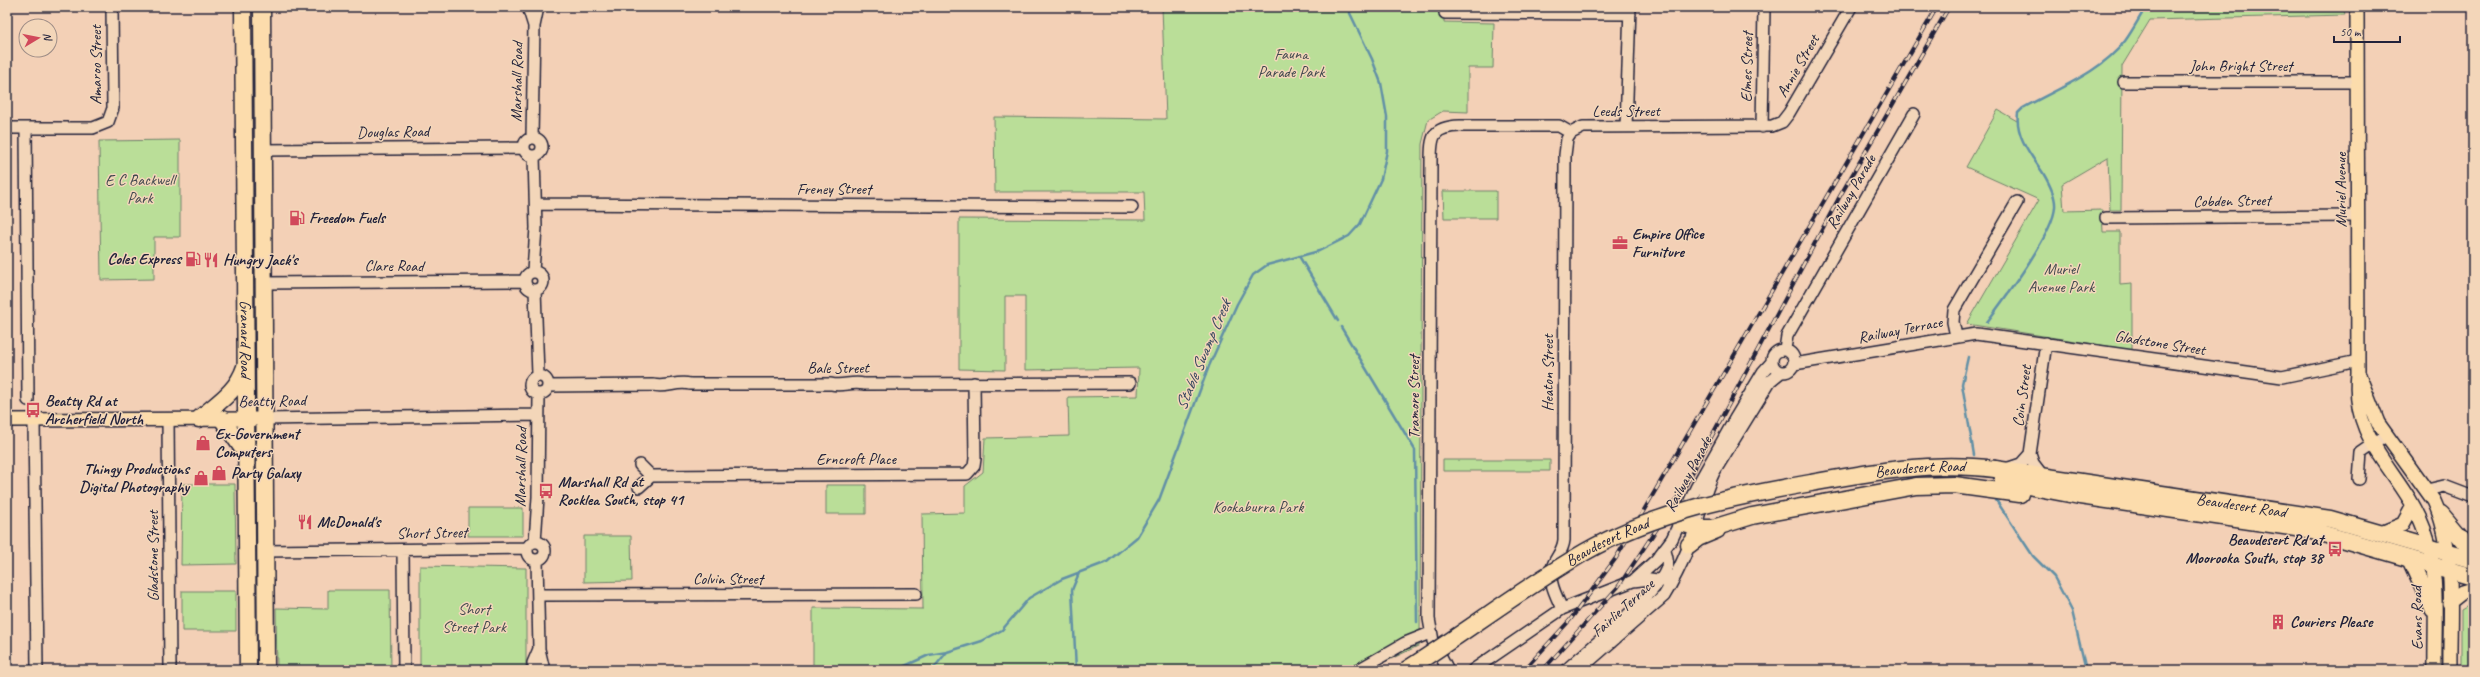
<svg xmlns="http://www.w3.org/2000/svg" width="2480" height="677" viewBox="0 0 2480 677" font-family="Caveat,sans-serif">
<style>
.green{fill:#bade98;stroke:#6e806a}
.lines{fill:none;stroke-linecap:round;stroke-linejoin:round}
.stream{stroke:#6290a6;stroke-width:2.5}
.minor-casing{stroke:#22223b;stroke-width:14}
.major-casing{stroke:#22223b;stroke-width:16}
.highway-casing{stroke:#22223b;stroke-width:19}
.minor{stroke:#f3d6b9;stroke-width:11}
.major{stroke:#fcdcac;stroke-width:13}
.highway{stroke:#fcdcac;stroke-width:16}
.rail-casing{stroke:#22223b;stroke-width:4}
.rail{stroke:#f3d6b9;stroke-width:2.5;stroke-dasharray:8;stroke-linecap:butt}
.highway-bridge-casing{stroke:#22223b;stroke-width:19;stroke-linecap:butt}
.highway-bridge{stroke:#fcdcac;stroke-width:16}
.labels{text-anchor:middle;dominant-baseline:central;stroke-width:3;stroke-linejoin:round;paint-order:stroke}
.park-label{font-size:16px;fill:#40484e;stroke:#f3d6b9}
.street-label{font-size:16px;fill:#22223b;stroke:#f3d6b9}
.poi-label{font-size:16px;font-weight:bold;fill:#22223b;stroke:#f3d6b9;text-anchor:start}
.water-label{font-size:17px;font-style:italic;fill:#37475f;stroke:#f3d6b9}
</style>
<rect width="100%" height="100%" fill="#f3d0b6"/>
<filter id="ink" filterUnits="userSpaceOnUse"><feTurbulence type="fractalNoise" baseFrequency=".025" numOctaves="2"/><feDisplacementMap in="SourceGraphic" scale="8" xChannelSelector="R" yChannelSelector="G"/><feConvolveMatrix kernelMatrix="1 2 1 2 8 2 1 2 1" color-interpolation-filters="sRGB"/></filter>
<g filter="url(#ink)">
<path class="green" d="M1162,7H1444V22L1494,23L1493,68H1468V112L1443,111L1428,120L1422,144L1420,645L1368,670H813V608L923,609L922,514L965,513V486L983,472L985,438L1069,436L1068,397L1138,396L1139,368L1025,370V296H1005V370L959,369V219L1145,220L1144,192H995L994,117L1166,119Z
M2146,7L2344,9L2345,15L2150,20L2122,66L2121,210H2110L2108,157L2062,184L2064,211L2102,210L2103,232H2120V285L2132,284V350L1967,324L2039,200L1966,167L1998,110L2017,121L2018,113L2023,108C2058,88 2100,73 2125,41C2133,30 2139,18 2146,7Z
M180,140V237H154V279L101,280L99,141Z
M1443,191H1496V218H1444Z
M1443,460H1550V471H1443Z
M182,484H235L236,564L181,565Z
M826,485H866V514H826Z
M468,508H523V536H468Z
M584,536H631L632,581L584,582Z
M420,566L526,568V670H420Z
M328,590H390L391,670H277L276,608L328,609Z
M182,591H236V631H182Z
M2473,603V670H2461V610Z"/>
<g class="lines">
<path class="stream" d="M1299,256L1338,321
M1987,322C2004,299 2054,233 2055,207C2056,196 2049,183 2043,173C2031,155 2015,136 2018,113L2023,108C2058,88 2100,73 2125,41C2133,30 2139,18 2146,7
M1341,327L1415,450L1417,622
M1968,357L1962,384L1974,455
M1996,500L2033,556L2054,577L2072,611L2086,670
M896,670L929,655L947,652
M932,670L947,652L982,641L1002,630L1029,598L1062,579L1107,562L1137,537L1159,500L1209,366L1237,304L1253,275L1267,265L1319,251L1349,236L1360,224L1381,179L1387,151V117L1381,83L1372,59L1347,7
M1076,670L1072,590L1079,573"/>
<defs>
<path id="minor" d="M528,7L534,26
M1445,13L1630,14
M2124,82H2357
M1626,127L1630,7
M1762,127L1764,7
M7,128H93L108,122L113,108L112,7
M26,128L28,400
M532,138L534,26L538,7
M524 147a9 9 0 1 1 18 0a9 9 0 1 1-18 0Z
M262,150L524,148
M536,204L1132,207
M2106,218L2358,216
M533,271L536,228L534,156
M525 281a9 9 0 1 1 18 0a9 9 0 1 1-18 0Z
M263,283L524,281
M535,290L538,375
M1956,336L1953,322L1954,310L2017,202
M1785,349L1787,336L1914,114
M1772 361a11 11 0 1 1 22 0a11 11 0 1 1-22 0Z
M1794,364L1976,334L2282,377L2358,361
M530 385a9 9 0 1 1 18 0a9 9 0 1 1-18 0Z
M548,386L653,385C667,388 676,381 690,384H831C843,387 851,381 864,384L1130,383
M168,419L170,669
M264,419L538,415
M34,421L37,667
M2006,469L2021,464L2030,454
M651,476L967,474L974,466L975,459L974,383
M2043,476L2033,463L2030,454L2046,343
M2359,479L2361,453L2387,435
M639,487L651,476L640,465
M2427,490L2444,486L2473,497
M527 551a9 9 0 1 1 18 0a9 9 0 1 1-18 0Z
M535,542L538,497L539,394
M403,550L404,670
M264,551L527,548
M537,560L539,649L544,670
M1633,581L1650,579L1664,581
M539,595L916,594
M1562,609C1556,595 1546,579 1554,563C1558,555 1563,550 1564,540L1565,155L1567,139L1571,133
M534,670L533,663L539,649
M1358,670L1405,643L1430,633
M1448,670L1433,641L1429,619L1431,162C1431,136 1432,127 1460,126H1559L1571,133L1583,127L1772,126L1782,122L1789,113L1851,7
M1473,670L1562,609L1633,581L1656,560L1672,539L1696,488L1736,417L1763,372L1772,362
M1566,670C1588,650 1657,594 1666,570C1669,563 1667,556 1664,549
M1579,670L1664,596C1674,580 1682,563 1689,546C1699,521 1702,496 1714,472L1770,381L1781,372"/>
<path id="major" d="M2357,7L2358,374C2350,443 2403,471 2424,529C2440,571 2434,625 2435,670
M2359,375L2378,423L2434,501C2457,551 2449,616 2450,670
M7,420L264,419
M2381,533L2403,524L2413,506
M2449,603L2463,592L2473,589"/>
<g id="highway">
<path id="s1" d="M243,7L248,670"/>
<path d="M262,7L266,670"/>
<path d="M199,419C218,402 236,393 245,367"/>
<path d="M222,419L245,452"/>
<path id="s2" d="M1995,469L2330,519L2473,560"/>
<path d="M2002,481L2080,496L2310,530L2473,577"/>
<path d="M2441,514L2473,552"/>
<path d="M1680,523L1700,528H1713L1752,516L1916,486L1954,485L2020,494"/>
<path d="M1689,545L1698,538L1717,530"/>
<path d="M2410,559L2433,609"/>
</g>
</defs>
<use href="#minor" class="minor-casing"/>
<use href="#major" class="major-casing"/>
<use href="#highway" class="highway-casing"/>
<use href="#minor" class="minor"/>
<use href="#major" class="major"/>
<use href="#highway" class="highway"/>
<defs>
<path id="rail" d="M1524,670L1570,620L1616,558L1937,7
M1543,670L1618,587L1684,488L1840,196L1949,7"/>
</defs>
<use href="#rail" class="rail-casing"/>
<use href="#rail" class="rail"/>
<defs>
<g id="highway-bridge">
<path id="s3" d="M1406,670C1466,632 1523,588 1585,552C1655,512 1732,497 1811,483C1872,472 1932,461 1995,469"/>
</g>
</defs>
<use href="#highway-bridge" class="highway-bridge-casing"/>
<use href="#highway-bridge" class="highway-bridge"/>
</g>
</g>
<defs>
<symbol id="fuel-bare" viewBox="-9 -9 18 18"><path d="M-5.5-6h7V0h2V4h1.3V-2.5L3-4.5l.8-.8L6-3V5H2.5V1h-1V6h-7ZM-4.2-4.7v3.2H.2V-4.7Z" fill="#d1495b" stroke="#f3d6b9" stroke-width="2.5" paint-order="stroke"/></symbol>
<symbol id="office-bare" viewBox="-9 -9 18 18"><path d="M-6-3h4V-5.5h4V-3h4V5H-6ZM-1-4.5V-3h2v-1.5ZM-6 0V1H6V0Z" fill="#d1495b" stroke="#f3d6b9" stroke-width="2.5" paint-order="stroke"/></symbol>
<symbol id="restaurant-bare" viewBox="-9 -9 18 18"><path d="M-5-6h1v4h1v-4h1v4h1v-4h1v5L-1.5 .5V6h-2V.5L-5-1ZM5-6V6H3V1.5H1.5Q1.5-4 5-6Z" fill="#d1495b" stroke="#f3d6b9" stroke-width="2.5" paint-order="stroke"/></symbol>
<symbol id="bus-bare" viewBox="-9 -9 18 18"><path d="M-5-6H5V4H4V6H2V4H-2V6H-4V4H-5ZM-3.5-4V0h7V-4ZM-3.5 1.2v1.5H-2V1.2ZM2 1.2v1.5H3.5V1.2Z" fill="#d1495b" stroke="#f3d6b9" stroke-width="2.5" paint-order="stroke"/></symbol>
<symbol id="shop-bare" viewBox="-9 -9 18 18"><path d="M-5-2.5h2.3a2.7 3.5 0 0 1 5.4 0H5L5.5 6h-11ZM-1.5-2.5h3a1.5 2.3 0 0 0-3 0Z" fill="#d1495b" stroke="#f3d6b9" stroke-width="2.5" paint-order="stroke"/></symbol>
<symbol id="building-bare" viewBox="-9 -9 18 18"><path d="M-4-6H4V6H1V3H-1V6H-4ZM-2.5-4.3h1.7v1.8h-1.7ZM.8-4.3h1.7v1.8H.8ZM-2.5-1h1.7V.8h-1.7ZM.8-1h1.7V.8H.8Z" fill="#d1495b" stroke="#f3d6b9" stroke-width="2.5" paint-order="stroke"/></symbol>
</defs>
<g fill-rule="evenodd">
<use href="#fuel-bare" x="286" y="207" width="22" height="22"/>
<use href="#office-bare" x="1609" y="232" width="22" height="22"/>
<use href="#fuel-bare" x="182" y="248" width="22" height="22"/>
<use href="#restaurant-bare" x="200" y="249" width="22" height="22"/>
<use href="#bus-bare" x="22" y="399" width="22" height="22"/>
<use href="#shop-bare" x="192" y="432" width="22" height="22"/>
<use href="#shop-bare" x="208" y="462" width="22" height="22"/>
<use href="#shop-bare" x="190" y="467" width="22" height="22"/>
<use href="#bus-bare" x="535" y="480" width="22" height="22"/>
<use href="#restaurant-bare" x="294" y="511" width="22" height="22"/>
<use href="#bus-bare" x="2324" y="538" width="22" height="22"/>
<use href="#building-bare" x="2267" y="611" width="22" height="22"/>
</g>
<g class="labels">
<g class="park-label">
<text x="1291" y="54">Fauna<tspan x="1291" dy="18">Parade Park</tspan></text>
<text x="140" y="180">E C Backwell<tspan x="140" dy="18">Park</tspan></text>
<text x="2061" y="269">Muriel<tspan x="2061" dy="18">Avenue Park</tspan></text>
<text x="1258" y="507">Kookaburra Park</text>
<text x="474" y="609">Short<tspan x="474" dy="18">Street Park</tspan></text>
</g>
<g class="street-label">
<text transform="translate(96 65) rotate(-90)">Amaroo Street</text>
<text transform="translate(1798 66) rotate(-60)">Annie Street</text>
<text x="2241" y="66">John Bright Street</text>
<text transform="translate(1747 67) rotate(-89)">Elmes Street</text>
<text transform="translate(517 82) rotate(-89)">Marshall Road</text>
<text x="1626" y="111">Leeds Street</text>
<text transform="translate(393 132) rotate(-1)">Douglas Road</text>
<text x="834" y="189">Freney Street</text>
<text transform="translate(2341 190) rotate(-90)">Muriel Avenue</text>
<text transform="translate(1851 192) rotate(-60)">Railway Parade</text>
<text transform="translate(2232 201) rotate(-1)">Cobden Street</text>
<text x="394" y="266">Clare Road</text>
<text transform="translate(1900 330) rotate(-11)">Railway Terrace</text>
<text stroke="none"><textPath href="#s1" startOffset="332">Granard Road</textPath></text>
<text transform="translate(2160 343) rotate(9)">Gladstone Street</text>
<text x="838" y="368">Bale Street</text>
<text transform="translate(1548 373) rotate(-90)">Heaton Street</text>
<text transform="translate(2022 396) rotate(-82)">Coin Street</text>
<text transform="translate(1414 397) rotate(-90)">Tramore Street</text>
<text transform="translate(272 401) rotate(-1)">Beatty Road</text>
<text x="856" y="459">Erncroft Place</text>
<text transform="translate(521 467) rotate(-89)">Marshall Road</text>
<text stroke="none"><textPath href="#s3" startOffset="562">Beaudesert Road</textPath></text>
<text transform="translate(1688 474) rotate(-62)">Railway Parade</text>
<text stroke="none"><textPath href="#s2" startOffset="249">Beaudesert Road</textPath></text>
<text transform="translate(432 533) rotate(-1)">Short Street</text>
<text stroke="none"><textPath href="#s3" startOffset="239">Beaudesert Road</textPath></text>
<text transform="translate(153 556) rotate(-90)">Gladstone Street</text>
<text x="728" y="579">Colvin Street</text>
<text transform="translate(1623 608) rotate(-42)">Fairlie Terrace</text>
<text transform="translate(2417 618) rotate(-91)">Evans Road</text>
</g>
<g class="poi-label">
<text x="309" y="218">Freedom Fuels</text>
<text x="1632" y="234">Empire Office<tspan x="1632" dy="18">Furniture</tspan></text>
<text x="181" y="259" text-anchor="end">Coles Express</text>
<text x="223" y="260">Hungry Jack's</text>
<text x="45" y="401">Beatty Rd at<tspan x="45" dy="18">Archerfield North</tspan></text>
<text x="215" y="434">Ex-Government<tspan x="215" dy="18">Computers</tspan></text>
<text x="189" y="469" text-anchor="end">Thingy Productions<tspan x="189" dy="18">Digital Photography</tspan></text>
<text x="231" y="473">Party Galaxy</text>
<text x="558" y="482">Marshall Rd at<tspan x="558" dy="18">Rocklea South, stop 41</tspan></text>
<text x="317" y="522">McDonald's</text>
<text x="2323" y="540" text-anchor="end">Beaudesert Rd at<tspan x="2323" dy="18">Moorooka South, stop 38</tspan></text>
<text x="2290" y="622">Couriers Please</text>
</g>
<g class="water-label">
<text transform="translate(1203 355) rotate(-67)">Stable Swamp Creek</text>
</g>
</g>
<rect width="2480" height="677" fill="none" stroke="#f3d6b9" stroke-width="24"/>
<rect x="12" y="12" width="2456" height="653" fill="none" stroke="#22223b" stroke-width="1.5" filter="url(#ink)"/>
<g transform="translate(38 38) rotate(80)"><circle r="19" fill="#f3d6b9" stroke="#9f8e87"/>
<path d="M0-3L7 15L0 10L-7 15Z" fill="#d1495b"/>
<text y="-6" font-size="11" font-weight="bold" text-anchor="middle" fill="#22223b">N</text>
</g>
<path d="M2334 36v6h66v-6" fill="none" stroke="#22223b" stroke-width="2"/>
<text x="2340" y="36" font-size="12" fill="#22223b" stroke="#f3d6b9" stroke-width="3" paint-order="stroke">50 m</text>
</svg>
